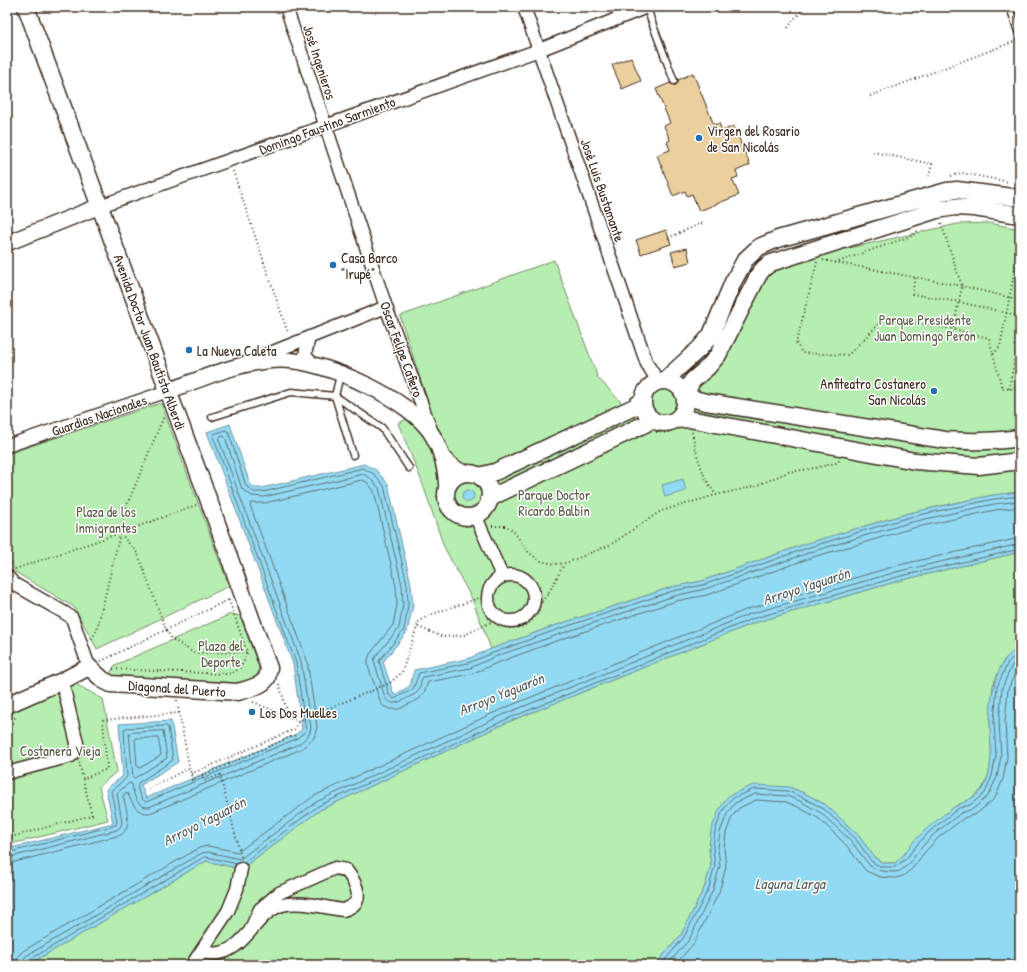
<svg xmlns="http://www.w3.org/2000/svg" width="1027" height="972" viewBox="0 0 1027 972" font-family="'Patrick Hand',sans-serif">
<style>
.green{fill:#b6eeb1;stroke:#788c68}
.water{fill:#92daf3;stroke:#6f949e}
.lines{fill:none;stroke-linecap:round;stroke-linejoin:round}
.shore{stroke:#5e7073;stroke-width:1}
.building{fill:#ebcf9f;stroke:#3b2a1e}
.service-casing{stroke:#3b2a1e;stroke-width:9}
.minor-casing{stroke:#3b2a1e;stroke-width:15}
.tertiary-casing{stroke:#3b2a1e;stroke-width:18}
.secondary-casing{stroke:#3b2a1e;stroke-width:19}
.path{stroke:#3b2a1e;stroke-width:2;stroke-dasharray:1 3;stroke-linecap:butt}
.service{stroke:#fff;stroke-width:6}
.minor{stroke:#fff;stroke-width:12}
.tertiary{stroke:#fff;stroke-width:15}
.secondary{stroke:#fff;stroke-width:16}
.poi-dot{fill:#1f6fb2;stroke:#fff;stroke-width:1.5}
.labels{text-anchor:middle;dominant-baseline:central;stroke-width:3;stroke-linejoin:round;paint-order:stroke}
.street-label{font-size:14px;fill:#3b2a1e;stroke:#fff}
.poi-label{font-size:14px;fill:#3b2a1e;stroke:#fff;text-anchor:start}
.park-label{font-size:14px;fill:#5a5b43;stroke:#fff}
.water-label{font-size:15px;font-style:italic;fill:#555f5e;stroke:#fff}
</style>
<rect width="100%" height="100%" fill="#fff"/>
<filter id="ink" filterUnits="userSpaceOnUse"><feTurbulence type="fractalNoise" baseFrequency=".025" numOctaves="2"/><feDisplacementMap in="SourceGraphic" scale="8" xChannelSelector="R" yChannelSelector="G"/><feConvolveMatrix kernelMatrix="1 2 1 2 8 2 1 2 1" color-interpolation-filters="sRGB"/></filter>
<g filter="url(#ink)">
<path class="green" d="M989,223L1020,229V492L993,495L909,513L855,529L808,543L702,581L672,587L551,627L491,649L472,599L444,547L422,482L398,423L430,409L400,316L554,260L598,378L648,430L661,418C630,406 665,368 679,397L764,276L782,263L957,224Z
M161,403L229,586L97,649L74,607L15,572L7,554V454Z
M1020,552V647L1004,660L993,685L990,722L992,755L989,774L982,789L968,801L957,805L912,843L904,857L895,863H883L875,858L858,835L826,805L804,793L789,787L709,848L711,865L705,886L694,910L681,935L655,965H28L206,861L241,869L320,810L508,722L754,623L902,580Z
M231,614L240,616L259,667C258,680 249,683 238,685L115,679L111,676V672L115,665Z
M70,681L103,699L117,771L99,787L108,820L7,845V710Z"/>
<path class="water" d="M230,424L250,484L255,488H262L364,464L376,470L388,484L411,584L413,605L407,632L383,662L394,695L410,686L414,670L467,659L491,649L551,627L672,587L702,581L808,543L855,529L909,513L993,495L1020,492V552L902,580L754,623L508,722L320,810L241,869L206,861L28,965H7V849L113,823L106,789L123,776L119,724L171,721L178,762L141,785L146,798L295,735L302,729L293,664L207,432Z
M683,479L686,491L665,497L662,485Z
M462 496a6 6 0 1 1 12 0a6 6 0 1 1-12 0Z
M1020,647V965H655L681,935L705,886L711,865L709,848L711,830L719,810L728,796L753,785L789,787L804,793L826,805L840,818L858,835L875,858L883,863H895C903,857 907,850 913,842C924,830 937,820 950,810C960,802 975,800 982,789C995,769 990,745 990,723C990,702 993,679 1004,661C1007,655 1015,651 1020,647Z"/>
<g class="lines">
<path class="shore" d="M163,731L167,758L135,778H133L129,733Z
M137,738H158L161,754L160,756L140,768L137,766L135,740Z
M7,853L116,825L117,821L111,791L125,779L127,776L124,730L125,728L166,726L168,727L173,760L138,783C136,789 141,800 146,802L296,739L306,731L296,663L213,436L214,434L226,430L228,431L246,486L254,492H263L363,468L374,474L384,486L407,584L408,605L404,630L379,661L389,695L394,699L413,689L419,673L468,663L493,653L553,631L673,591L703,585L810,547L856,533L910,517L994,499L1020,496
M7,858L117,830L121,826L122,822L117,793L129,783L132,784C133,794 137,808 149,807L299,744L309,735L311,728L301,661L219,440L220,437L223,436L225,437L242,489L252,496L264,497L363,474L370,478L379,488L402,585L403,605L399,628L376,656L374,660L385,698C392,707 400,702 409,697C411,696 415,695 417,692C421,688 420,681 423,677L470,668L494,657L554,636L674,596L705,589L811,552L857,538L912,522L994,504L1020,501
M243,863L318,806L507,719L752,619L901,576L1020,549
M7,864L121,835C133,826 126,809 123,796L125,793L128,794C133,805 137,814 150,813L301,749L314,738L317,727L307,660L250,505L251,503H265L362,480L367,482L374,491L396,586L397,604L393,625L370,654L368,660V666L380,701L383,706L390,709H399L419,699L424,693L428,682L471,674L497,663L556,641L676,601L707,595L813,557L859,544L913,528L995,510L1020,507
M16,965L18,956L23,951L199,848L208,846L238,852L314,796L502,709L748,609L899,565L1020,538
M22,965L23,960L26,956L202,853L208,852L240,859L316,802L505,714L750,614L900,571L1020,544
M27,965L29,960L204,857H207L237,864
M661,965L684,937L709,888L715,865L713,848L715,831L722,812L731,799L754,789L788,791L802,797L824,809L837,821L855,838L872,862L882,867H895L906,859L916,846L931,830L959,808L970,805L985,793L992,776L996,755L994,722L997,687L1008,662L1020,652
M667,965L689,940L713,890L720,866L718,848L720,832L727,814L735,803L755,794L787,796L800,801L821,813L834,825L851,841L870,866L881,871L895,872L900,871L910,863L920,849L934,834L961,813L973,809L988,796L997,777L1001,756L999,722L1002,688L1012,665L1020,658
M675,965L694,943L719,892L726,867L724,848L726,833L732,817L739,808L756,800L786,802L798,807L818,818L830,829L846,845L866,871L880,877L895,878L903,876L913,868L924,853L938,838L964,818L976,814L992,801L996,796L1003,779L1007,757L1005,722L1008,689L1017,669L1020,666"/>
</g>
<path class="building" d="M631,57L641,81L622,89L612,65Z
M693,73L714,125L719,123L722,131L734,126L750,165L736,171L738,177L732,179L739,195L699,211L692,194L687,196L685,191L673,196L657,155L670,150L667,142L670,140L664,126L670,123L656,89L670,83L673,85H676L678,82V80Z
M666,230L671,244L641,254L636,240Z
M687,248L690,262L675,266L671,252Z"/>
<g class="lines">
<defs>
<path id="service" d="M647,7L651,20L674,81
M1010,7L1020,38
M212,417L291,392L335,396L340,375
M353,455L335,396L382,428L409,468"/>
<path id="minor" d="M286,7L386,307L431,430
M524,7L647,364L658,381
M100,206L539,50L647,7
M309,337L305,355L313,365
M255,359L386,307
M7,446L168,391
M475,515L502,576
M488 598a23 23 0 1 1 46 0a23 23 0 1 1-46 0Z
M7,576L14,584L65,613L72,618L89,667
M7,773L71,756L76,750L77,743L62,681
M202,952C207,953 214,954 220,953C247,947 256,913 282,905C299,900 326,908 343,910C367,904 357,884 346,870L335,868L279,893L260,909L250,931
M192,965L228,911L237,889L241,869"/>
<path id="tertiary" d="M7,243L100,206
M168,391C204,378 242,360 282,360C323,360 412,399 433,436C443,453 446,469 447,488
M442,457C449,464 459,473 469,473"/>
<path id="secondary" d="M665,380L700,348L711,335L733,282L745,260L759,247L778,239L947,191L957,190L1020,198
M643 402a21 21 0 1 1 42 0a21 21 0 1 1-42 0Z
M685,396L692,381L708,367L718,355L759,274L764,268L771,263L937,210L955,207L974,208L1020,215
M686,397L706,402L945,440C972,442 993,442 1020,438
M676,420L689,419L915,461L979,466L1020,461
M446 495a22 22 0 1 1 44 0a22 22 0 1 1-44 0Z
M479,476L495,472L634,407L643,400
M489,499L500,493L645,424L652,419
M7,705L62,681L89,667L103,680L111,684L238,692C247,689 261,687 267,678C268,675 268,671 269,668L209,501L26,7"/>
</defs>
<use href="#service" class="service-casing"/>
<use href="#minor" class="minor-casing"/>
<use href="#tertiary" class="tertiary-casing"/>
<use href="#secondary" class="secondary-casing"/>
<path class="path" d="M710,8L714,11
M788,28L794,19L806,7
M870,96L1013,42
M873,152L932,164L929,176
M233,171L288,333
M951,176L962,173L1009,182
M941,223L962,286L953,329L989,338L1002,388L1009,389L1020,387
M668,238L702,223
M823,260L962,286L1020,300
M817,262L796,343L802,353L848,355L885,318L953,329
M835,263L914,235L918,230
M915,278L912,294L959,302L1020,316
M993,354L1000,347L1020,242
M1009,389L1020,330
M656,432L672,433
M692,432C698,459 700,472 716,495
M437,496C441,515 448,519 466,526L467,528
M492,526H507L514,532L529,553L541,561L554,564L566,563L610,545L661,511L716,495L756,486L788,472L810,469L836,463L840,460
M120,533L196,505
M15,569L120,533L138,554L166,630L172,639L194,653L249,652
M490,577C488,582 484,586 483,591C482,594 482,597 482,600C481,627 519,638 535,617C538,614 539,609 540,606C542,600 541,590 538,585C531,575 523,569 511,569
M542,602L552,587L564,564
M418,627L443,637L464,635L491,622
M92,639L97,629L127,505L164,416
M101,661L228,600
M113,669L226,674C238,673 244,665 247,652L229,600
M279,684L289,717L298,721
M177,700L179,713
M253,702L289,717
M7,721L17,717
M298,721L390,683L402,672L419,621L430,615L482,597
M79,762L83,779
M191,774L295,729L298,721
M202,774L204,781L220,775L241,857
M148,789L189,768
M7,838L92,815L83,779L107,769L103,720L179,713L192,780L295,735"/>
<use href="#service" class="service"/>
<use href="#minor" class="minor"/>
<use href="#tertiary" class="tertiary"/>
<use href="#secondary" class="secondary"/>
</g>
</g>
<g class="poi-dot">
<circle cx="699" cy="138" r="4"/>
<circle cx="333" cy="265" r="4"/>
<circle cx="189" cy="350" r="4"/>
<circle cx="934" cy="391" r="4"/>
<circle cx="252" cy="712" r="4"/>
</g>
<g class="labels">
<g class="street-label">
<text transform="translate(320 62) rotate(72)">José Ingenieros</text>
<text transform="translate(327 125) rotate(-20)">Domingo Faustino Sarmiento</text>
<text transform="translate(603 190) rotate(71)">José Luis Bustamante</text>
<text transform="translate(150 342) rotate(70)">Avenida Doctor Juan Bautista Alberdi</text>
<text transform="translate(402 349) rotate(70)">Oscar Felipe Cafiero</text>
<text transform="translate(99 415) rotate(-19)">Guardias Nacionales</text>
<text transform="translate(177 688) rotate(4)">Diagonal del Puerto</text>
</g>
<g class="poi-label">
<text x="707" y="130">Virgen del Rosario<tspan x="707" dy="16">de San Nicolás</tspan></text>
<text x="341" y="257">Casa Barco<tspan x="341" dy="16">"Irupé"</tspan></text>
<text x="197" y="350">La Nueva Caleta</text>
<text x="926" y="383" text-anchor="end">Anfiteatro Costanero<tspan x="926" dy="16">San Nicolás</tspan></text>
<text x="260" y="712">Los Dos Muelles</text>
</g>
<g class="park-label">
<text x="925" y="319">Parque Presidente<tspan x="925" dy="16">Juan Domingo Perón</tspan></text>
<text x="554" y="494">Parque Doctor<tspan x="554" dy="16">Ricardo Balbín</tspan></text>
<text x="106" y="511">Plaza de los<tspan x="106" dy="16">Inmigrantes</tspan></text>
<text x="221" y="645">Plaza del<tspan x="221" dy="16">Deporte</tspan></text>
<text x="60" y="750">Costanera Vieja</text>
</g>
<g class="water-label">
<text transform="translate(806 586) rotate(-18)">Arroyo Yaguarón</text>
<text transform="translate(501 694) rotate(-22)">Arroyo Yaguarón</text>
<text transform="translate(204 821) rotate(-27)">Arroyo Yaguarón</text>
<text x="790" y="883">Laguna Larga</text>
</g>
</g>
<rect width="1027" height="972" fill="none" stroke="#fff" stroke-width="24"/>
<rect x="12" y="12" width="1003" height="948" fill="none" stroke="#3b2a1e" stroke-width="1.5" filter="url(#ink)"/>
</svg>
